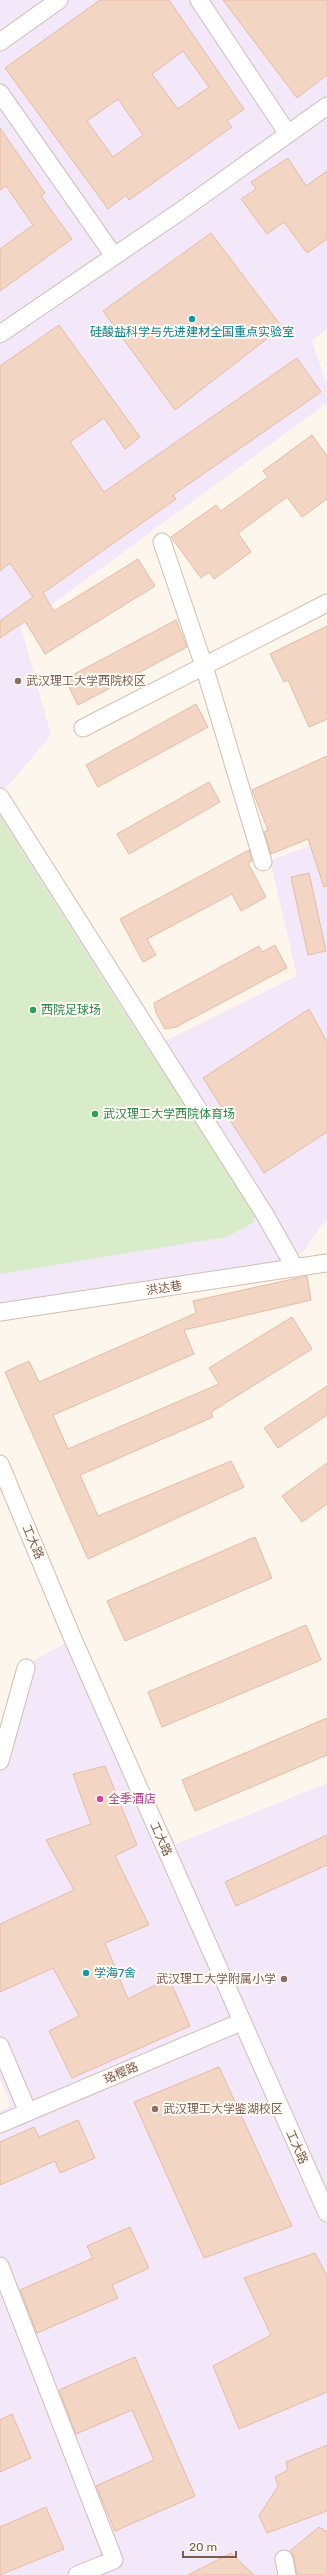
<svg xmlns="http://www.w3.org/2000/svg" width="327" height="2575" viewBox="0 0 327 2575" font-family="Rubik,'Noto Sans SC',sans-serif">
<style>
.education{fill:#f3e8fa}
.green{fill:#d8ecc9}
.building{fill:#f3d5c3;stroke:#e6bba3;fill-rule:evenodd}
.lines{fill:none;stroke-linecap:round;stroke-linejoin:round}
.minor-casing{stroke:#d1beb0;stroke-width:19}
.minor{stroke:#fff;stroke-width:17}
.culture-dot{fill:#0f9aa8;stroke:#fffaf3;stroke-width:1.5}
.education-dot{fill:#8d6e63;stroke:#fffaf3;stroke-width:1.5}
.leisure-dot{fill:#2e9e5b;stroke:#fffaf3;stroke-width:1.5}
.hotel-dot{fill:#d1479c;stroke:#fffaf3;stroke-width:1.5}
.labels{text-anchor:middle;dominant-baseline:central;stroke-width:4;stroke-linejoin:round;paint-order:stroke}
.culture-label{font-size:12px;fill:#0d838f;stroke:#fffaf3}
.education-label{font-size:12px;fill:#785e54;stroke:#fffaf3;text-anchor:start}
.leisure-label{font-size:12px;fill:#27864d;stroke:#fffaf3;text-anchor:start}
.street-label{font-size:12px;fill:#7a5c4d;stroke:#fffaf3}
.hotel-label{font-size:12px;fill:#b23c85;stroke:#fffaf3;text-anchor:start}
</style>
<rect width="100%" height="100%" fill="#fdf6ec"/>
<path class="education" d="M0,0H327V329L312,341L327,385V403L21,627L51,735L3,792L161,1043L297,976L270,860L327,840V1221L321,1226L306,1248L281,1270L0,1312Z
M73,1639L176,1844L327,1783V2575H0V2111L11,2106L0,2079V1739L20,1668Z"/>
<path class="green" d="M0,816L126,1015L256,1212L253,1223L226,1237L0,1274Z"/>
<path class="building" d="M100,0H169L244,109L227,121L232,127L129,200L126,195L108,209L5,68ZM183,51L209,87L178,109L152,74ZM118,99L143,135L113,157L87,121Z
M223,0H327V75L297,98Z
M0,128L45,193L41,196L72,239L0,291V249L33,225L6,186L0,190Z
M288,158L306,186L327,171V239L307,253L284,222L267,234L241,199L256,189L251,182Z
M211,233L282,327L175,410L103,311Z
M59,325L140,437L125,449L104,418L70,442L104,492L297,358L321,392L173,495L176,499L43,593L54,611L138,559L155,586L45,654L25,621L0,638V621L33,597L10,563L0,571V366Z
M312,435L327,456V499L302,517L287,497L238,533L251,552L214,579L209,572L201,578L171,537L216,505L221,511L268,477L263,471Z
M176,620L187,647L78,705L65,679Z
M327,626V719L309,727L288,680L284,682L270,654Z
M196,704L208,727L98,787L86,765Z
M327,756V886L324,887L308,839L271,854L264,832L268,830L252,790Z
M209,782L220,802L129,854L117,834Z
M249,850L252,861L248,863L266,897L241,911L232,894L147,939L156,955L143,962L120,919Z
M309,873L326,951L308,955L291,877Z
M275,945L287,968L176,1027L165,1029L156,1013L154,1003L259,946L262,952Z
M309,1009L327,1042V1132L264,1173L203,1078Z
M307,1276L311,1300L184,1330L194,1354L53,1415L68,1449L219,1384L209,1368L292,1317L312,1349L211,1412L213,1417L80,1475L98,1516L231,1461L244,1487L88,1559L5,1372L29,1361L39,1382L196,1313L193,1301Z
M327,1386V1415L278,1448L264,1428Z
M327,1463V1504L302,1522L282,1496Z
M255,1537L272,1578L125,1641L107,1601Z
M306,1625L321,1660L162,1727L148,1692Z
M327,1718V1755L195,1811L182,1780Z
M105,1766L137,1845L115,1856L149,1925L105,1943L128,1999L169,1978L190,2026L72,2078L49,2031L79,2016L53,1968L0,1992V1924L74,1890L46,1840L91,1824L73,1774Z
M327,1835V1865L236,1906L225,1882Z
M219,2067L292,2226L204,2258L134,2102Z
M78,2120L95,2158L60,2173L55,2161L0,2185V2142L34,2127L39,2137Z
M130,2227L149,2268L112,2285L118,2298L37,2333L20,2290L93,2258L87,2246Z
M315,2253L327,2276V2392L239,2429L213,2366L271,2335L244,2278Z
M135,2357L195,2496L115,2531L96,2486L154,2460L132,2410L76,2434L59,2390Z
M12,2414L31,2458L0,2472V2420Z
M327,2445V2511L267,2533L259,2516L278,2486L275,2477L288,2470L286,2462Z
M46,2507L64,2549L0,2575V2527Z
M319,2527L327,2532V2575H297L294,2557L290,2551Z
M231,2553L254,2575H188Z"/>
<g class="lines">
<defs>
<path id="minor" d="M199,0L288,134
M0,42L59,0
M0,93L114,256
M0,334L182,210L327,106
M162,542L204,666L263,862
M83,728L327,603
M0,797L264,1213L295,1268
M0,1312L327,1263
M0,1464L73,1639L327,2213
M0,1761L26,1668
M0,2046L28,2112
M0,2124L241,2022
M0,2266L114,2560L77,2575
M284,2559L287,2575"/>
</defs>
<use href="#minor" class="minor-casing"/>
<use href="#minor" class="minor"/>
</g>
<g class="culture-dot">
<circle cx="192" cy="319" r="4"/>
<circle cx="86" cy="1973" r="4"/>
</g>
<g class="education-dot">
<circle cx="18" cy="681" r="4"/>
<circle cx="284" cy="1979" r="4"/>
<circle cx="155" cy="2109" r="4"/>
</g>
<g class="leisure-dot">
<circle cx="33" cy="1010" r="4"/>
<circle cx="95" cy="1114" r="4"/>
</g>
<circle class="hotel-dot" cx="100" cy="1799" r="4"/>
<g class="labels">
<g class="culture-label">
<text x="192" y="332">硅酸盐科学与先进建材全国重点实验室</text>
<text x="94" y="1973" text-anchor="start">学海7舍</text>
</g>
<g class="education-label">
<text x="26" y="681">武汉理工大学西院校区</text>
<text x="276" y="1979" text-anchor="end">武汉理工大学附属小学</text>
<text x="163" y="2109">武汉理工大学鉴湖校区</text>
</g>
<g class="leisure-label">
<text x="41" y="1010">西院足球场</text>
<text x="103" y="1114">武汉理工大学西院体育场</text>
</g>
<g class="street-label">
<text transform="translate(164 1288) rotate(-9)">洪达巷</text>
<text transform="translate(33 1542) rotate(67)">工大路</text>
<text transform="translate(161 1839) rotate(66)">工大路</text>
<text transform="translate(121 2073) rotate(-23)">珞樱路</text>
<text transform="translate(297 2147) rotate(66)">工大路</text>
</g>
<g class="hotel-label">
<text x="108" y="1799">全季酒店</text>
</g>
</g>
<path d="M183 2551v6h53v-6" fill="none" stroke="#7a5c4d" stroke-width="2"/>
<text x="189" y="2551" font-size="12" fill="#7a5c4d" stroke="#fffaf3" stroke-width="3" paint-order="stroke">20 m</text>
</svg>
